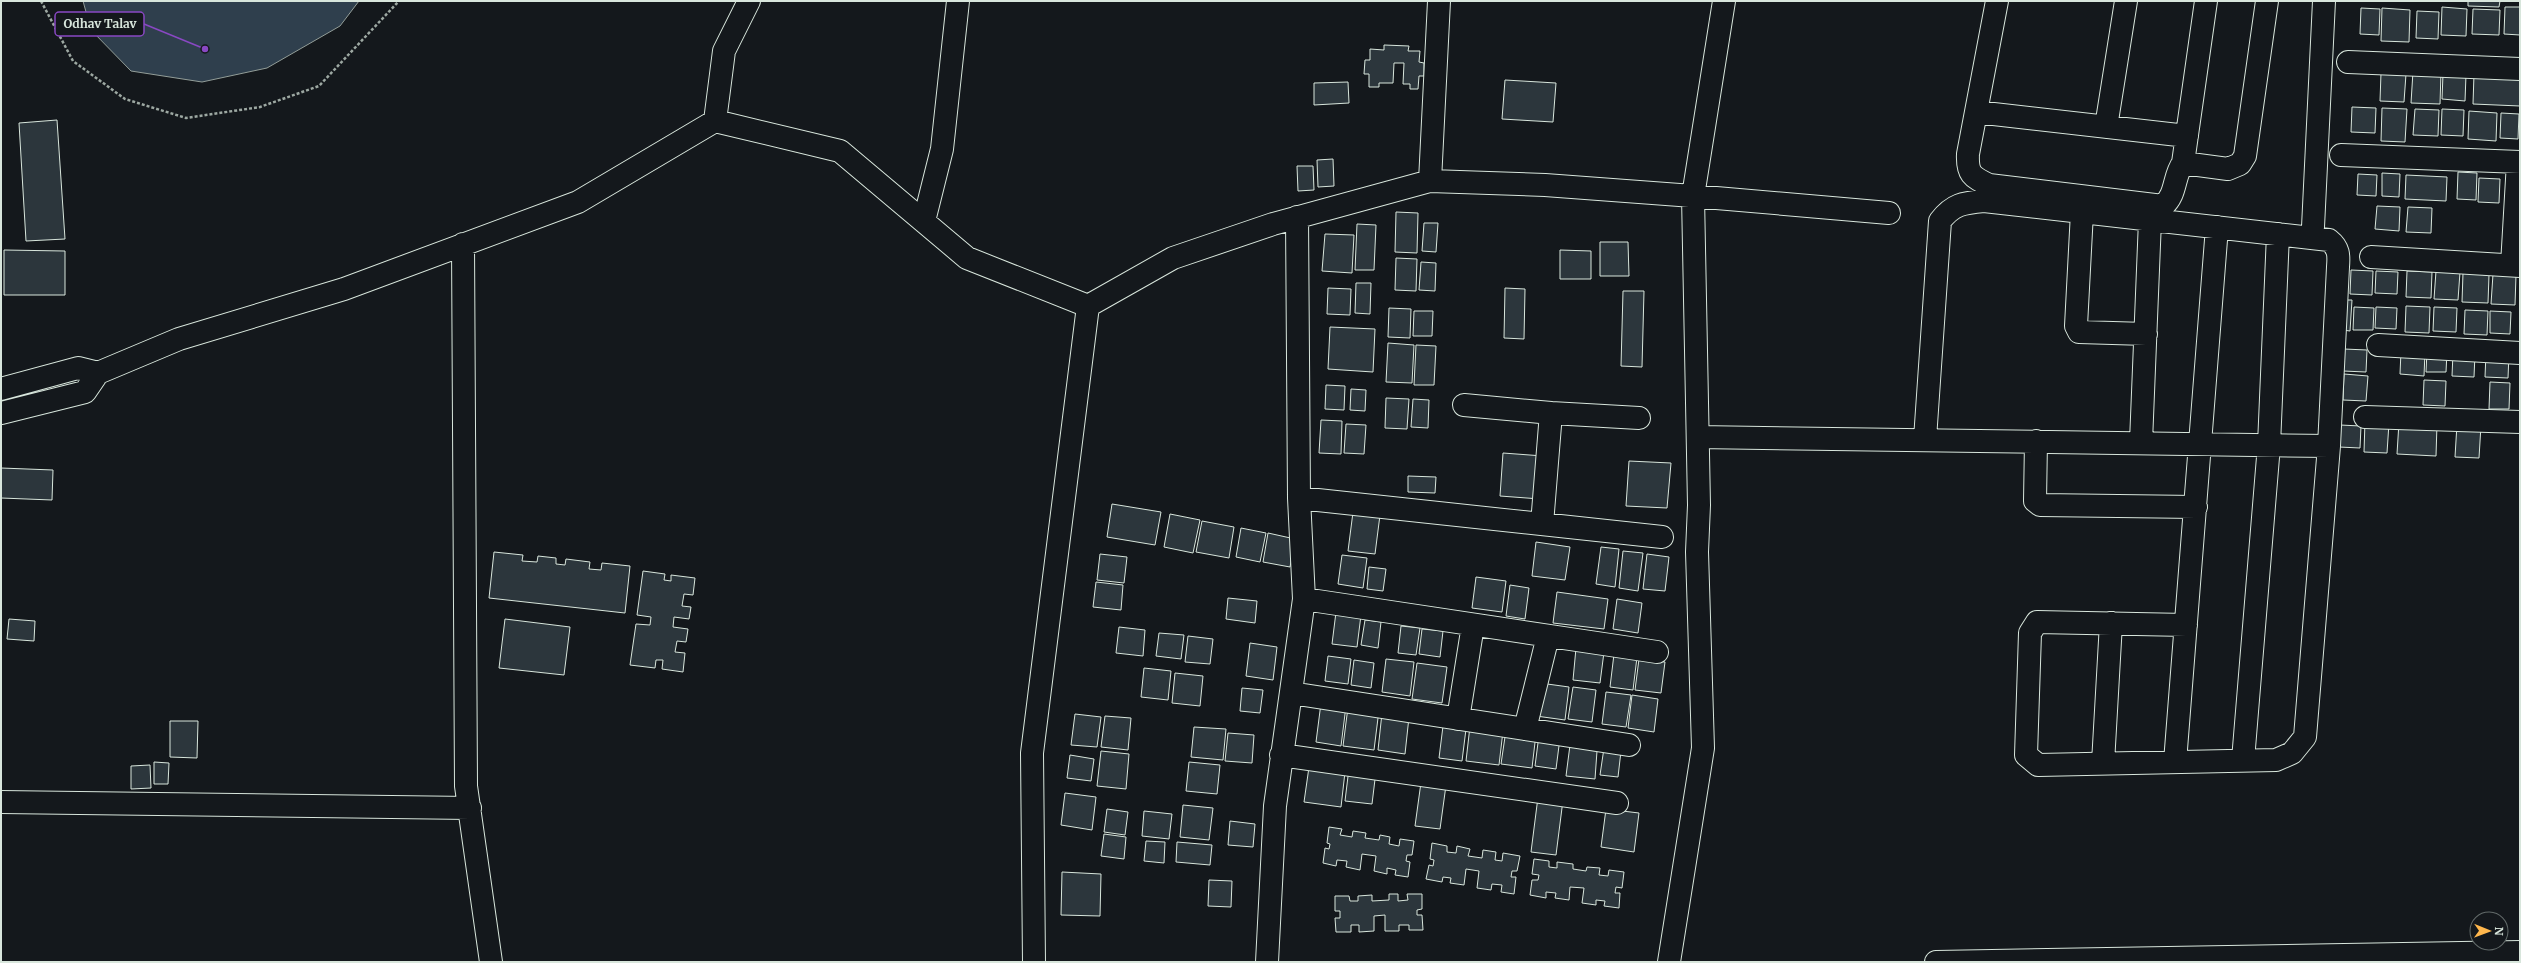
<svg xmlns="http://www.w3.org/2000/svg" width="2521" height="963" viewBox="0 0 2521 963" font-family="Merriweather,serif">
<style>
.water{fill:#2f3f4d;stroke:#939e99}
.building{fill:#2c363c;stroke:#d8e6dc}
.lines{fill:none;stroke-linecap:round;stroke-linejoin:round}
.minor-casing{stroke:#d8e6dc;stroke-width:24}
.path{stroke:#9da8a2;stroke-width:2.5;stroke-dasharray:3 2;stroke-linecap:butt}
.minor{stroke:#14181c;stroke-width:22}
.leader{fill:none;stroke:#8948c3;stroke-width:1.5}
.callout-dot{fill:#8948c3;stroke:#14181c;stroke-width:1.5}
.callout{fill:#14181c;stroke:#8948c3;stroke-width:1.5}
.callout-label{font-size:12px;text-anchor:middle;font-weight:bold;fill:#d8e6dc}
</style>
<rect width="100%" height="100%" fill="#14181c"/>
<path class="water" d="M83,1H359L340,26L267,68L202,82L131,71L91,30Z"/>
<path class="building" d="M2468,1H2500L2499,7L2468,6Z
M2442,7L2467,9L2466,36L2441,35Z
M2505,7H2520V35L2504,34Z
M2361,8L2380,9L2379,35L2360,34Z
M2382,8L2410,10L2409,42L2381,41Z
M2473,9L2500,10L2499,35L2472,34Z
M2417,11L2439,12L2438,39L2416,38Z
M1384,45L1409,46L1408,51H1420L1419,62L1424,63V76H1419L1418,89H1410V84H1403L1404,63H1394L1393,83H1379V87H1369V74H1364L1365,60H1370V49L1384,50Z
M2413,71L2441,72L2440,104L2411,103Z
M2381,73L2406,74L2404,102L2380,101Z
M2443,74L2466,75L2465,101L2442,99Z
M2474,74L2520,76V106L2473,104Z
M1505,80L1556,83L1553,122L1502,119Z
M1348,82L1349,103L1314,105V83Z
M2352,107L2376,108L2375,133L2351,132Z
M2382,108L2407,109L2405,142L2381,141Z
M2415,109L2439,110L2438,136L2413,135Z
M2442,109L2464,110L2463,136L2441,135Z
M2469,111L2497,113L2496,141L2468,139Z
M2501,113L2519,114L2518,139L2500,138Z
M57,120L65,239L26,241L19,123Z
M1333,159L1334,186L1318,187L1317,160Z
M1297,166H1313L1314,190L1298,191Z
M2458,172L2477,173L2476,200L2457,199Z
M2382,173L2400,174L2399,197L2382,196Z
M2358,174L2377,175L2376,196L2357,195Z
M2406,175L2447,177L2446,201L2405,199Z
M2479,178L2500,179L2499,203L2478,202Z
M2377,206L2400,207L2399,231L2375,229Z
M2408,207L2432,208L2431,233L2406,232Z
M1396,212L1418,213L1417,253L1395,252Z
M1424,223H1438L1436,252L1422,251Z
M1357,224L1376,225L1374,270H1355Z
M1325,234L1354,235L1352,273L1322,271Z
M1600,242H1628L1629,276H1600Z
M4,250L65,251V295H4Z
M1560,250L1591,251V279H1560Z
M1396,258L1417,259L1416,291L1395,290Z
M1421,262L1436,263L1435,291L1419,290Z
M2351,270L2373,271L2372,295L2350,294Z
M2376,271L2398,272L2397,294L2375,293Z
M2407,271L2432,272L2431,298L2406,297Z
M2436,271L2460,272L2458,300L2434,299Z
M2463,273L2489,275L2488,303L2462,302Z
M2493,274L2516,275L2515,305L2491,304Z
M1356,283H1371L1370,314L1355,313Z
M1328,288L1351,289L1350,315L1327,314Z
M1505,288L1525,289L1524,339L1504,338Z
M1623,291H1644L1642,367L1621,366Z
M2345,300H2352L2350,331L2343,330Z
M2406,306L2430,307L2429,333L2405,332Z
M2354,307L2374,308L2373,330H2353Z
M2376,307L2397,308L2396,329L2375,328Z
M2434,307L2457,308L2456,332L2433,331Z
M1389,308L1411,309L1410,338L1388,337Z
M2465,310L2488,311L2487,335L2464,334Z
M1414,311H1433L1432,336H1413Z
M2490,311L2511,312L2510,334L2490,333Z
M1330,327L1375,329L1373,372L1328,369Z
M1388,343L1414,345L1412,383L1386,382Z
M1416,345L1436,346L1434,385H1414Z
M2344,349L2367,350L2366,372L2343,371Z
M2401,351L2425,352L2424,376L2400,374Z
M2427,351L2447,352L2446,372H2426Z
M2453,353L2475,354L2474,377L2452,376Z
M2486,353L2509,354L2508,378L2485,377Z
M2344,374L2368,376L2366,401L2343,400Z
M2424,380L2446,381L2445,406L2423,405Z
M2490,382L2510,383L2509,409H2489Z
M1326,385L1345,386L1344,410L1325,409Z
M1351,389L1366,390L1365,411L1350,410Z
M1386,398L1409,399L1407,429L1385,428Z
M1413,399L1429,400L1428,428L1411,427Z
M1321,420L1342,421L1341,454L1319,453Z
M2365,421L2389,423L2387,453L2364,452Z
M2399,422L2437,424L2436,456L2397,454Z
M1346,424L1366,425L1364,454L1344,453Z
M2457,424L2481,425L2479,458L2455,457Z
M2340,425L2361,426L2360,448L2339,447Z
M1503,453L1543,456L1540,499L1500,496Z
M1629,461L1671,463L1667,508L1626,506Z
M1,468L53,470L52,500L1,498Z
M1408,476L1436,477L1435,493L1408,492Z
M1112,504L1161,512L1155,545L1107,537Z
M1353,512L1380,515L1375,554L1348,551Z
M1170,514L1200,520L1193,553L1164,547Z
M1202,521L1234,527L1229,558L1196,552Z
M1241,528L1266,533L1260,562L1236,557Z
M1268,533L1295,539L1290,567L1263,562Z
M1536,542L1570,547L1565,580L1532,576Z
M1601,547L1619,549L1615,587L1596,584Z
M1623,551L1643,553L1638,591L1619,588Z
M494,552L523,555L522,561L537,562L538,556L556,558V564L565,565L566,559L590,562L589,569L601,570L602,563L630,566L625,613L489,598Z
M1100,554L1127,557L1124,583L1097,580Z
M1647,554L1669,557L1665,591L1643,589Z
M1342,555L1367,558L1363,588L1338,584Z
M1369,567L1386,569L1383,591L1367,589Z
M643,571L665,574L664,580L671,581V575L695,578L693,595L684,594L682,606L691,607L689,619L674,617L673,627L688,629L686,642L677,641L675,652L685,653L683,672L662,669L663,660H656L655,668L630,665L636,624L650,625L651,617L637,615Z
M1476,577L1506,581L1502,612L1472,608Z
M1096,582L1123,585L1121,610L1093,607Z
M1510,585L1529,588L1525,619L1506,616Z
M1557,592L1608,599L1604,629L1553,623Z
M1228,598L1257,601L1255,623L1226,619Z
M1617,599L1642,603L1638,633L1613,629Z
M1336,612L1361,615L1357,647L1332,644Z
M9,619L35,621L34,641L7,639Z
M505,619L570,627L564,675L499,668Z
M1365,620L1381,622L1378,648L1361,645Z
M1401,626L1420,628L1416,655L1398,653Z
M1119,627L1145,630L1143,656L1116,653Z
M1422,629L1443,631L1440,657L1419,654Z
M1159,633L1184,635L1181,659L1156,656Z
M1188,636L1213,639L1210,664L1185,662Z
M1250,643L1277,647L1273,680L1246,676Z
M1576,648L1604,652L1600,683L1573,680Z
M1614,654L1637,657L1633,690L1610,687Z
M1328,656L1351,659L1348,684L1325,681Z
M1386,659L1414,662L1410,696L1382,692Z
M1639,659L1665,662L1661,693L1635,690Z
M1354,660L1374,663L1371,688L1351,685Z
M1417,663L1447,667L1442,703L1412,699Z
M1144,668L1171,671L1168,700L1141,697Z
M1175,673L1203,676L1200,706L1172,703Z
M1540,683L1569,687L1565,720L1536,716Z
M1573,687L1596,690L1592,722L1568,719Z
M1242,688L1263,690L1260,713L1240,711Z
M1606,692L1631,695L1626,727L1602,724Z
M1632,695L1658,699L1654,732L1628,728Z
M1321,703L1346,706L1341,746L1316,742Z
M1348,707L1379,710L1374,750L1343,746Z
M1382,713L1409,717L1405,754L1378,750Z
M1075,714L1101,717L1097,747L1071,745Z
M1105,716L1131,718L1128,750L1101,747Z
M170,721H198L197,758L170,757Z
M1443,726L1466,729L1462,761L1439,758Z
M1470,726L1503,731L1499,765L1466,761Z
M1194,727L1226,729L1223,760L1191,757Z
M1506,730L1536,734L1532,768L1501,764Z
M1228,733L1254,735L1252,763L1225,761Z
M1539,735L1560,738L1556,769L1535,766Z
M1570,745L1597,751L1595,779L1566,776Z
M1604,748L1621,751L1618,777L1600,775Z
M1101,751L1129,754L1126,789L1097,786Z
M1070,755L1094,759L1091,781L1067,778Z
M154,762L169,763L168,784H154Z
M1189,762L1220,765L1217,794L1186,791Z
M150,765L151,788L131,789V766Z
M1309,767L1345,772L1341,807L1304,802Z
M1349,768L1376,771L1372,804L1345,801Z
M1422,775L1447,778L1440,829L1415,826Z
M1065,793L1096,797L1092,830L1061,825Z
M1538,797L1563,800L1556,855L1531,852Z
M1183,805L1213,808L1209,840L1180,837Z
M1107,809L1128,812L1125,835L1104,832Z
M1606,809L1639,813L1634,852L1601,847Z
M1144,811L1172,814L1169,839L1142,836Z
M1230,821L1255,824L1253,847L1228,845Z
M1329,827L1342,829L1340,835L1352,837L1353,831L1366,833L1365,838L1379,840L1380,835L1390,837L1389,844L1399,846L1400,839L1414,841L1412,855H1407L1406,861L1410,862L1408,877L1395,875L1396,870L1387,868V874L1374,871L1376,856L1362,854L1360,870L1346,867L1347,861L1337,860L1336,866L1323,863L1325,848L1329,849L1330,844L1327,843Z
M1104,834L1126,837L1124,859L1101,856Z
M1146,841L1165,842L1164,863L1144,861Z
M1177,842L1212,845L1210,865L1176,862Z
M1432,843L1447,846V852L1456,853L1457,846L1470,849L1468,856L1482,858L1483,850L1496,852L1495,860L1502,861L1503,853L1520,856L1517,871H1512L1511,877H1516L1514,894L1501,892L1502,885L1492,884L1491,890L1477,888L1479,871L1466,869L1464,885L1450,883L1451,878L1443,877L1442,882L1426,879L1429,865L1433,866L1434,860L1430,859Z
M1534,859L1549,861V867L1557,868V862L1573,864V869L1586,871L1587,867L1600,868L1599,875L1608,876L1609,870L1624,872L1622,888L1616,887L1615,893H1620L1619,908L1604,906L1605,901L1596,900V905L1582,903L1584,888L1570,887L1569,900L1555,898L1556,893L1546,892V898L1530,895L1532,880H1538L1539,875L1532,874Z
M1062,872L1101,874L1100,916L1061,915Z
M1209,880L1232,881L1231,907L1208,906Z
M1389,894H1398V901L1408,900L1407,894H1422V909L1417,910V915H1422L1423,930H1409V925H1399V931H1385V915L1374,916V931L1359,932V925H1351V932H1336L1335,918H1340V911H1335V896H1349L1350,901H1358V896L1372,895V901L1389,900Z"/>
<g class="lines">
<defs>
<path id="minor" d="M1724,1L1693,196L1889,213
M1997,1L1968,154C1967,174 1972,177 1989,185L2163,206C2177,194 2173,177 2183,163L2206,1
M2348,62L2520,69
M1976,112L2187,136
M715,121L724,51L749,1
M2106,127L2126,1
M2341,155L2520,162
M2183,163L2228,169L2240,164L2245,156L2267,1
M1430,181L1439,1
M2082,212L2076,326L2079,332L2146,334
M924,221L942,149L958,1
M2313,227L2324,1
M463,244L466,786L491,962
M2371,257L2520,266
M2512,265L2518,162
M1088,306L1173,258L1273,224L1430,181L1545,185L1693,196L1699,505L1697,552L1703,748L1669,962
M2378,345L2520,353
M1,389L78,368L98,373
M1464,405L1551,413
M1,413L85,392L98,373L179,339L344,289L578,202L715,121L840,151L967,258L1088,306L1032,753L1034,962
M2365,417L2520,422
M1698,437L2329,446
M1925,439L1940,221C1953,204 1963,203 1984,201L2329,240C2339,248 2339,255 2338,267L2329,446L2305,737L2292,753L2276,760L2038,765L2026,755L2030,633L2037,622L2186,625
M2036,441L2035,501L2040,505L2196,507
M2141,442L2150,220
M1299,498L1662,537
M1542,524L1551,413L1639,418
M1304,599L1657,652
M1291,693L1629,745
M1458,719L1473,625
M1525,729L1548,636
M1281,755L1617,803
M2243,760L2269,445L2278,234
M2175,762L2217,227
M2103,763L2111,623
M1,802L470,808
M1267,962L1275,806L1304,599L1299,498L1297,217
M1936,962L2520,952"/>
</defs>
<use href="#minor" class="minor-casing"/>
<path class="path" d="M41,1L73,61L125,99L186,118L260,107L319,86L399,1"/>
<use href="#minor" class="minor"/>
</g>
<path class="leader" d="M205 49L144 24"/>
<circle class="callout-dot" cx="205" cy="49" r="4"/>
<rect class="callout" x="55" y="12" width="89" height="24" rx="4"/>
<g class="callout-label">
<text x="100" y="28">Odhav Talav</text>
</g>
<rect width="2521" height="963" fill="none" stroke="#d8e6dc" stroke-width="4"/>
<g transform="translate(2489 931) rotate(91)"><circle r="19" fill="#14181c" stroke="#626a69"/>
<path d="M0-3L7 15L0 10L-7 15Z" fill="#ffb74d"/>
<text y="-6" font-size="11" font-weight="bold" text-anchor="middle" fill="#d8e6dc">N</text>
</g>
</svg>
